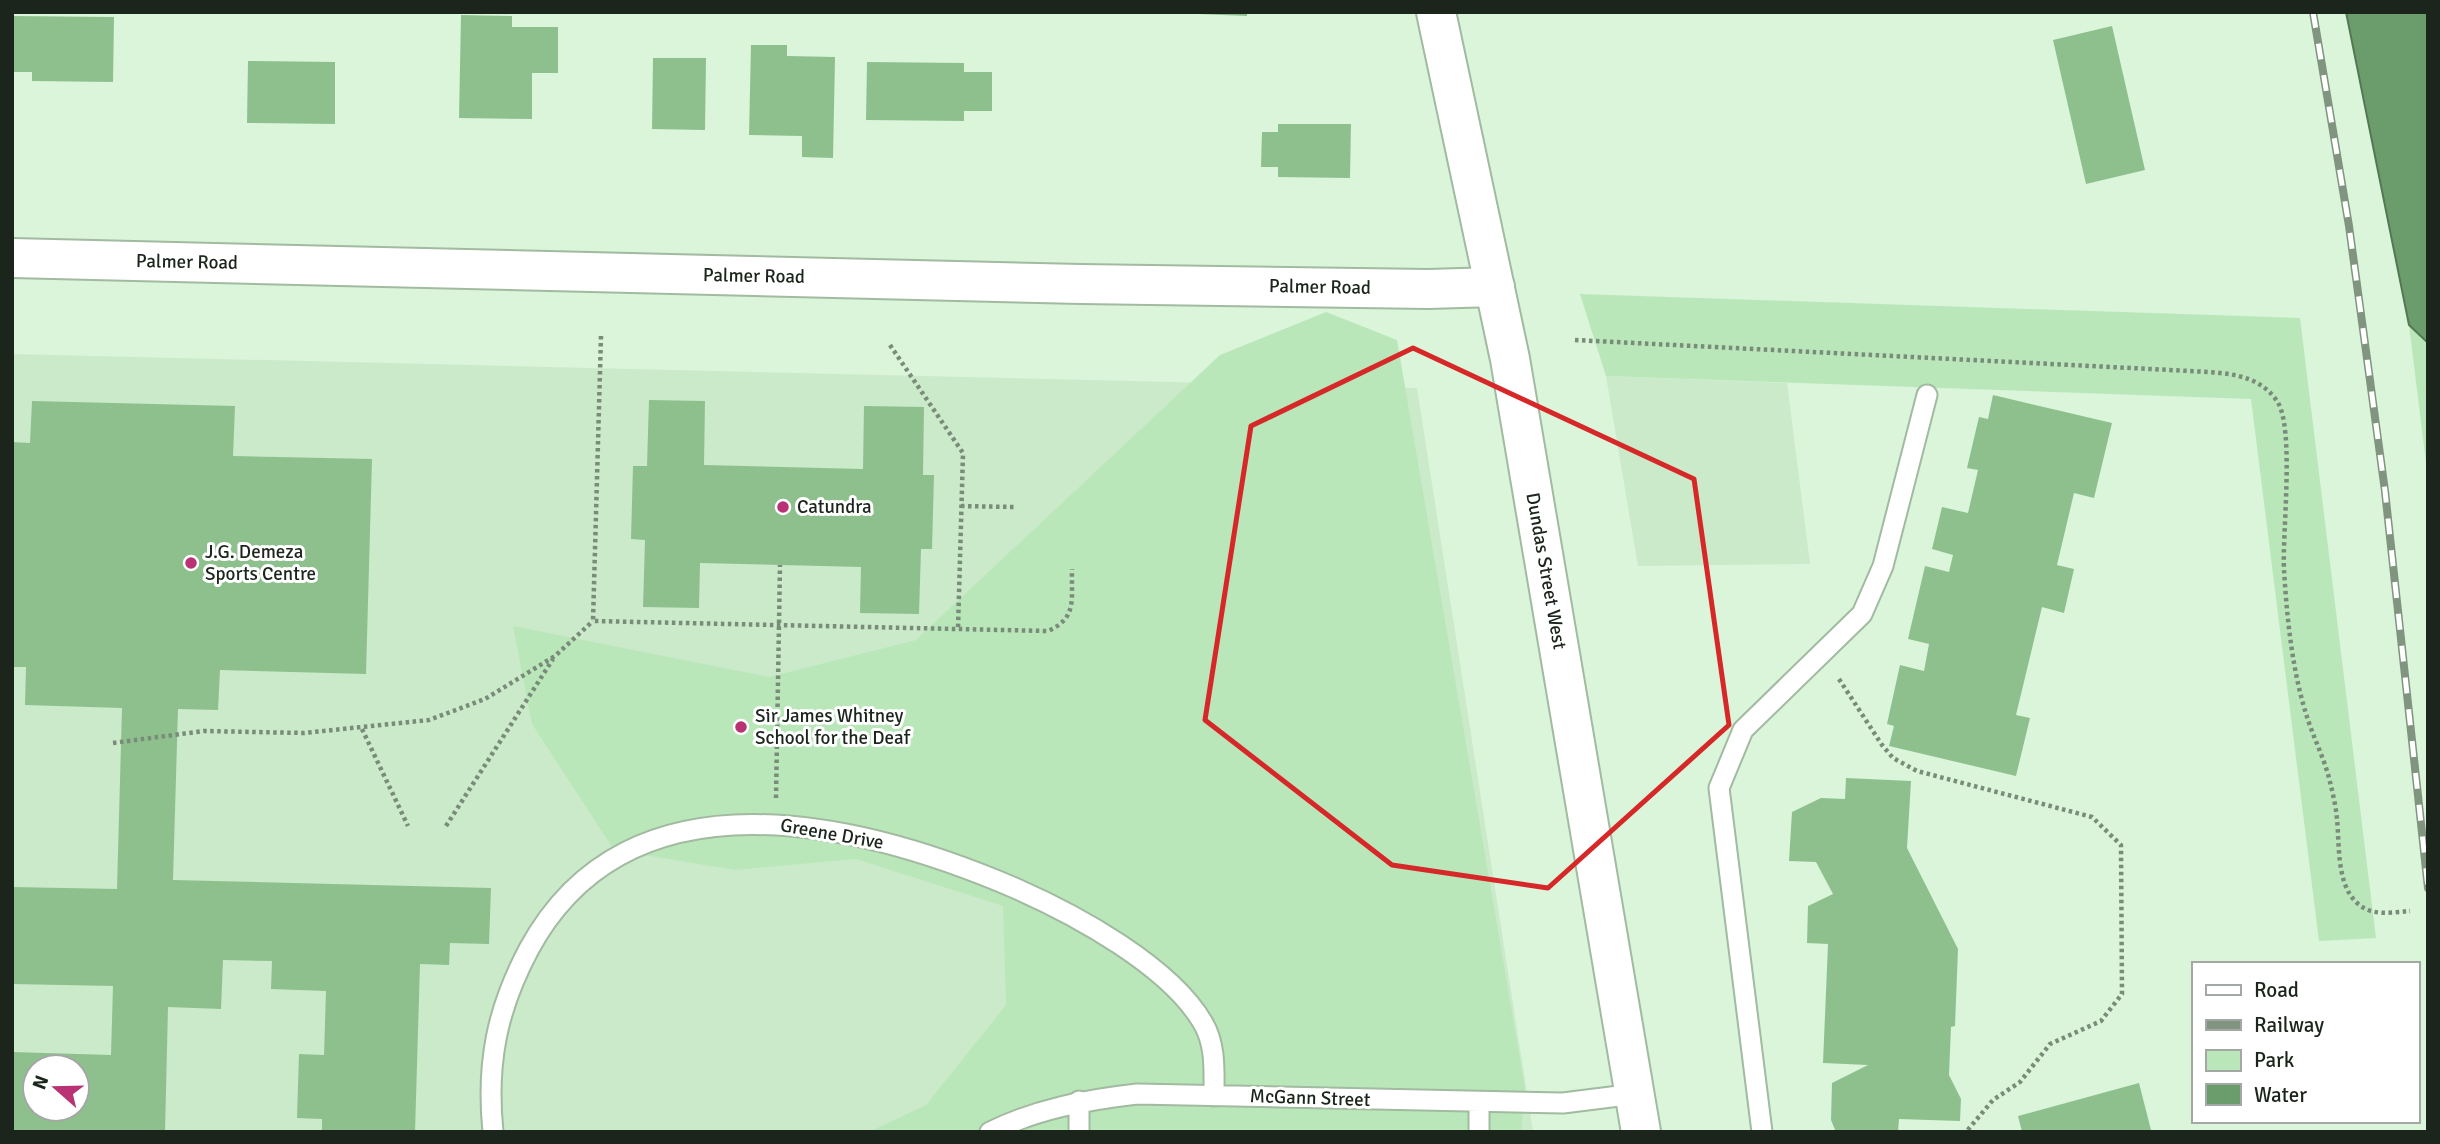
<svg xmlns="http://www.w3.org/2000/svg" width="2440" height="1144" viewBox="0 0 2440 1144" font-family="Signika,sans-serif">
<style>
.built{fill:#caeac9;fill-rule:evenodd}
.green{fill:#bae7ba}
.water{fill:#6b9c6c;stroke:#537854;stroke-width:2}
.building{fill:#8ec08e;fill-rule:evenodd}
.lines{fill:none;stroke-linecap:round;stroke-linejoin:round}
.lane-casing{stroke:#a1baa0;stroke-width:23}
.secondary-casing{stroke:#a1baa0;stroke-width:42}
.primary-casing{stroke:#a1baa0;stroke-width:42}
.path{stroke:#798b79;stroke-width:4.5;stroke-dasharray:3.5 3.5;stroke-linecap:butt}
.lane{stroke:#fff;stroke-width:19}
.secondary{stroke:#fff;stroke-width:38}
.primary{stroke:#fff;stroke-width:38}
.rail-casing{stroke:#809480;stroke-width:8}
.rail{stroke:#fff;stroke-width:5;stroke-dasharray:16;stroke-linecap:butt}
.marked{fill:none;stroke:#d62828;stroke-width:5;stroke-linejoin:round}
.poi-dot{fill:#b83274;stroke:#fff;stroke-width:2.5}
.labels{text-anchor:middle;dominant-baseline:central;stroke-width:6;stroke-linejoin:round;paint-order:stroke}
.street-label{font-size:19px;fill:#1b251b;stroke:#fff}
.poi-label{font-size:19px;fill:#1b251b;stroke:#fff;text-anchor:start}
</style>
<rect width="100%" height="100%" fill="#daf5da"/>
<path class="built" d="M12,354L1417,388L1533,1132H12ZM35,1067H77V1109H35Z
M1606,376L1787,383L1810,564L1638,566Z"/>
<path class="green" d="M1580,294L2300,318L2376,938L2319,941L2251,399L1606,376Z
M1326,312L1397,340L1525,1088L1521,1132H869L926,1105L1006,1005L1003,906L856,859L735,870L614,850L532,724L513,626L769,677L916,640L1220,355Z
M2409,325L2428,343V479Z"/>
<path class="water" d="M2346,12H2428V343L2409,325Z"/>
<path class="building" d="M1199,12H1247V16L1199,14Z
M461,15L512,16V27H558V73H532V119L459,118Z
M12,16L114,17L113,82L32,81V72H12Z
M2112,26L2145,170L2086,184L2053,40Z
M751,45H787V56L835,57L833,158L802,157V136L749,135Z
M653,58H706L705,130L652,129Z
M248,61L335,62V124L247,123Z
M867,62L964,63V72H992V111H964V121L866,120Z
M1278,124H1351L1350,178L1278,177V167H1261L1262,132H1278Z
M1993,395L2112,423L2094,498L2074,493L2057,565L2074,569L2064,613L2042,607L2016,715L2030,718L2016,776L1889,746L1894,726L1887,724L1900,665L1924,671L1929,644L1908,639L1925,566L1949,572L1953,555L1932,549L1942,507L1968,513L1978,470L1967,468L1979,417L1988,419Z
M649,400L705,401L704,465L863,469L864,406L924,407L923,475H934L932,549H921L919,614L860,613L861,567L700,563L699,608L643,607L645,540L631,539L633,466H647Z
M32,401L235,406L233,456L372,459L366,674L220,670L218,710L178,709L173,880L491,888L489,944L450,943L449,965L420,964L415,1132H322V1119L297,1118L299,1054L324,1055L326,991L271,989L272,961L223,960L221,1009L168,1007L165,1132H12V1052L111,1055L113,986L12,984V887L117,889L122,708L25,705L26,667H12V442L30,443ZM35,1067H77V1109H35Z
M1846,778L1911,781L1907,848L1958,949L1955,1026L1951,1027L1949,1075L1961,1099L1960,1121L1899,1119L1898,1132H1836L1831,1120L1832,1083L1868,1065L1823,1063L1828,944L1807,943L1808,906L1833,894L1816,862L1789,861L1792,812L1821,798L1845,799Z
M2139,1083L2151,1130L2144,1132H2022L2018,1116Z"/>
<g class="lines">
<defs>
<path id="lane" d="M1079,1101V1132
M1479,1103V1132
M493,1132C486,1063 497,1009 529,949C629,764 861,822 1017,889C1076,915 1170,966 1203,1023C1216,1045 1214,1071 1214,1096
M990,1132C1037,1109 1085,1100 1137,1094L1563,1103L1635,1094
M1762,1132L1719,788L1743,730L1862,614L1883,566L1927,395"/>
<path id="secondary" d="M12,258L1081,284L1428,289L1495,287"/>
<path id="primary" d="M1436,12L1510,359L1641,1132"/>
</defs>
<use href="#lane" class="lane-casing"/>
<use href="#secondary" class="secondary-casing"/>
<use href="#primary" class="primary-casing"/>
<path class="path" d="M601,336L593,621L1048,631C1078,618 1071,598 1072,569
M1575,340L2190,371C2222,373 2257,372 2277,401C2295,428 2282,533 2284,570C2287,618 2292,670 2307,717C2314,739 2325,760 2330,782C2333,794 2336,807 2337,819C2340,848 2335,896 2368,910C2381,915 2397,912 2410,911
M890,345L963,453L958,629
M961,506L1016,507
M1839,679L1882,745L1893,758L1917,771L2092,817L2121,845L2122,994L2101,1021L2050,1044L2020,1082L1993,1100L1966,1132
M362,729L408,826
M113,743L204,731L304,733L429,720L485,699L555,656L593,621
M776,798L780,565
M446,826L553,659"/>
<use href="#lane" class="lane"/>
<use href="#secondary" class="secondary"/>
<use href="#primary" class="primary"/>
<defs>
<path id="rail" d="M2313,12L2349,226L2385,491L2428,888"/>
</defs>
<use href="#rail" class="rail-casing"/>
<use href="#rail" class="rail"/>
</g>
<path class="marked" d="M1413,348L1694,479L1729,725L1548,888L1392,865L1205,720L1251,426Z"/>
<g class="poi-dot">
<circle cx="783" cy="507" r="7"/>
<circle cx="191" cy="563" r="7"/>
<circle cx="741" cy="727" r="7"/>
</g>
<g class="labels">
<g class="street-label">
<text transform="translate(187 262) rotate(1)">Palmer Road</text>
<text transform="translate(754 276) rotate(1)">Palmer Road</text>
<text transform="translate(1320 287) rotate(1)">Palmer Road</text>
<text transform="translate(1546 571) rotate(80)">Dundas Street West</text>
<text transform="translate(832 834) rotate(10)">Greene Drive</text>
<text transform="translate(1310 1098) rotate(2)">McGann Street</text>
</g>
<g class="poi-label">
<text x="797" y="507">Catundra</text>
<text x="205" y="552">J.G. Demeza<tspan x="205" dy="22">Sports Centre</tspan></text>
<text x="755" y="716">Sir James Whitney<tspan x="755" dy="22">School for the Deaf</tspan></text>
</g>
</g>
<rect width="2440" height="1144" fill="none" stroke="#1b251b" stroke-width="28"/>
<rect x="2192" y="962" width="228" height="161" fill="#ffffff" stroke="#a4a8a4" stroke-width="2"/>
<rect x="2206" y="985" width="35" height="10" fill="#ffffff" stroke="#a4a8a4" stroke-width="2"/>
<text x="2254" y="997" font-size="21" fill="#1b251b">Road</text>
<rect x="2206" y="1020" width="35" height="10" fill="#809480" stroke="#a4a8a4" stroke-width="2"/>
<text x="2254" y="1032" font-size="21" fill="#1b251b">Railway</text>
<rect x="2206" y="1050" width="35" height="21" fill="#bae7ba" stroke="#a4a8a4" stroke-width="2"/>
<text x="2254" y="1067" font-size="21" fill="#1b251b">Park</text>
<rect x="2206" y="1084" width="35" height="21" fill="#6b9c6c" stroke="#a4a8a4" stroke-width="2"/>
<text x="2254" y="1102" font-size="21" fill="#1b251b">Water</text>
<g transform="translate(56 1088) rotate(290)"><circle r="33" fill="#ffffff" stroke="#a4a8a4" stroke-width="2"/>
<path d="M0-5L12 26L0 18L-12 26Z" fill="#b83274"/>
<text y="-10" font-size="19" font-weight="bold" text-anchor="middle" fill="#1b251b">N</text>
</g>
</svg>
